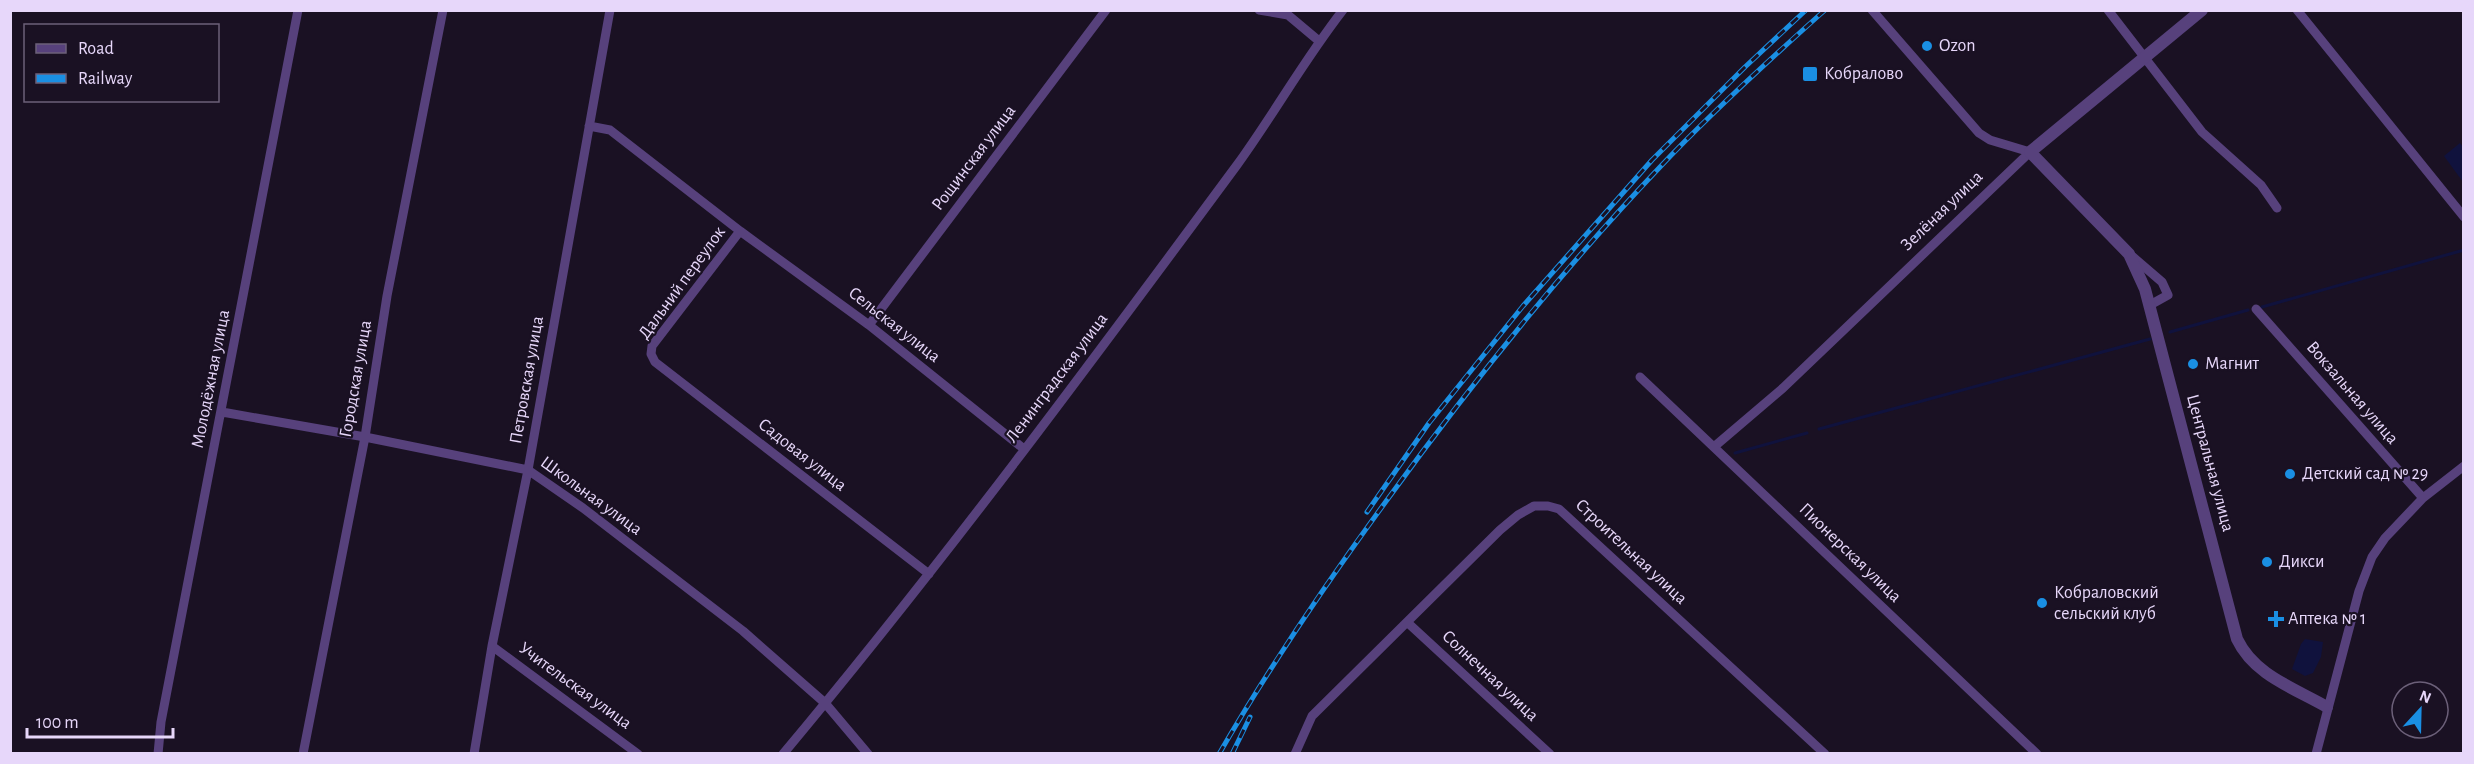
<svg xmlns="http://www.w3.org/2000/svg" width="2474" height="764" viewBox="0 0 2474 764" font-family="'Alegreya Sans',sans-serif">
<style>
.water{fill:#10123d}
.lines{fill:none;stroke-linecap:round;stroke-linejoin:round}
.stream{stroke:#10123d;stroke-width:3}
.minor{stroke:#57417c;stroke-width:9}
.tertiary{stroke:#57417c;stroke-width:12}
.rail-casing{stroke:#1a8fe3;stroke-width:5}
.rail{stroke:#1a1123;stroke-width:3;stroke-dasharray:9;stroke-linecap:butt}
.poi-dot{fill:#1a8fe3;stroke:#1a1123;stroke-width:2}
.labels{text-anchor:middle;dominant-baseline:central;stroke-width:4.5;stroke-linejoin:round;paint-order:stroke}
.poi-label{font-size:18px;fill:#e7d7fa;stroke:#1a1123;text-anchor:start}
.street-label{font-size:18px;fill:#e7d7fa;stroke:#1a1123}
</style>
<rect width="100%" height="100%" fill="#1a1123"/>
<path class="water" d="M2460,143L2463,147V182L2444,156Z
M2305,639L2323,642L2321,657L2313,673L2305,676L2292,669L2301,644Z"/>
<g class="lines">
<path class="stream" d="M2262,307L2464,250
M2170,332L2248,310
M1819,429L2150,339
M1735,453L1807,433"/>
<path class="minor" d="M1259,10L1288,15L1319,41
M2108,10L2202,132L2261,185L2277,208
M2297,10L2464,217
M589,126L610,130L740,231L869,325L1024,449
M740,231L652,346L651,354L655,362L929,574
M2133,257L2162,282L2168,295L2150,305
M2256,309L2423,498
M869,325L1106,10
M1640,377L2037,754
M222,412L365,437L528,470L583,508L743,631L825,703L868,754
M1715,446L1783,388L2030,152L1990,140L1979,133L1872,10
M1408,623L1550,754
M492,646L638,754
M158,754L161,722L298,10
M303,754L365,437L387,296L443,10
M474,754L492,646L528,470L610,10
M783,754C942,564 1090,364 1237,165C1274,114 1304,60 1343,10
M1295,754L1312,716L1500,530L1518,515L1534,506H1548L1559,509L1825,754
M2316,754L2359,591L2372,557L2385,538L2423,498L2464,466"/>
<path class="tertiary" d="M2202,10L2030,152L2129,254L2145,289L2237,639C2254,675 2294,688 2327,707"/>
<defs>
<path id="rail" d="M1367,512L1429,423L1523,306L1652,160L1745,67L1806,10
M1219,754C1270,666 1327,582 1387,500C1471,384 1561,271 1660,167C1712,112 1768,61 1825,10
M1232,754L1250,717"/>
</defs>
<use href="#rail" class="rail-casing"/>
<use href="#rail" class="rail"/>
</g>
<g class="poi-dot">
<circle cx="1927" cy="46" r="6"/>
<rect x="1802" y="66" width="16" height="16" rx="3"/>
<circle cx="2193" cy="364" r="6"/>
<circle cx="2290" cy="474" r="6"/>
<circle cx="2267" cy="562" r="6"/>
<circle cx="2042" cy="603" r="6"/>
<path d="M2273 610h6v6h6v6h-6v6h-6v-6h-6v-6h6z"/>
</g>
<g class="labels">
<g class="poi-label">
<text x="1939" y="46">Ozon</text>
<text x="1824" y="74">Кобралово</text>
<text x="2205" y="364">Магнит</text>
<text x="2302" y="474">Детский сад № 29</text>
<text x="2279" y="562">Дикси</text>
<text x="2054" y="593">Кобраловский<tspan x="2054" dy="21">сельский клуб</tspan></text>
<text x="2288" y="619">Аптека № 1</text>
</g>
<g class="street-label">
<text transform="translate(974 158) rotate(-53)">Рощинская улица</text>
<text transform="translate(1942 211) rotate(-44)">Зелёная улица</text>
<text transform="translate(682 283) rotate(-54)">Дальний переулок</text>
<text transform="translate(894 325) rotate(38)">Сельская улица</text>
<text transform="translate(1057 378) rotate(-53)">Ленинградская улица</text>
<text transform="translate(211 379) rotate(-79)">Молодёжная улица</text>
<text transform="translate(356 379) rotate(-80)">Городская улица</text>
<text transform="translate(527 380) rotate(-80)">Петровская улица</text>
<text transform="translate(2352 393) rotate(49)">Вокзальная улица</text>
<text transform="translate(802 455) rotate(38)">Садовая улица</text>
<text transform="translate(2210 463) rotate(75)">Центральная улица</text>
<text transform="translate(591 496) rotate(36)">Школьная улица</text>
<text transform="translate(1631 552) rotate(43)">Строительная улица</text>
<text transform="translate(1850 553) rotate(44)">Пионерская улица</text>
<text transform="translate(1490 676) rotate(43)">Солнечная улица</text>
<text transform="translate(575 686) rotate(36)">Учительская улица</text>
</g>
</g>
<rect width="2474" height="764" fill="none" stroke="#e7d7fa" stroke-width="24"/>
<rect x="24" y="24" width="195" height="78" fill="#1a1123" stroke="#6c6079" stroke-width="1.5"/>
<rect x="36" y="44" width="30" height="9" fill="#57417c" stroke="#6c6079" stroke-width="1.5"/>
<text x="78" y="54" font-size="18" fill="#e7d7fa">Road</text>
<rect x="36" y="74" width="30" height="9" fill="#1a8fe3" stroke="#6c6079" stroke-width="1.5"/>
<text x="78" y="84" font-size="18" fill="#e7d7fa">Railway</text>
<g transform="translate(2420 710) rotate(22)"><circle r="28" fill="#1a1123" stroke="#6c6079" stroke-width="1.5"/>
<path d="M0-4.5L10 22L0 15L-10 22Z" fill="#1a8fe3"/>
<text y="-9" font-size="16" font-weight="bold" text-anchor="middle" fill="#e7d7fa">N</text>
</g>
<path d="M27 728v9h146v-9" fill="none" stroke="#e7d7fa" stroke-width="3"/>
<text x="36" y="728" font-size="18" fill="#e7d7fa" stroke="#1a1123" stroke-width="4.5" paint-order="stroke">100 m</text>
</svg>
